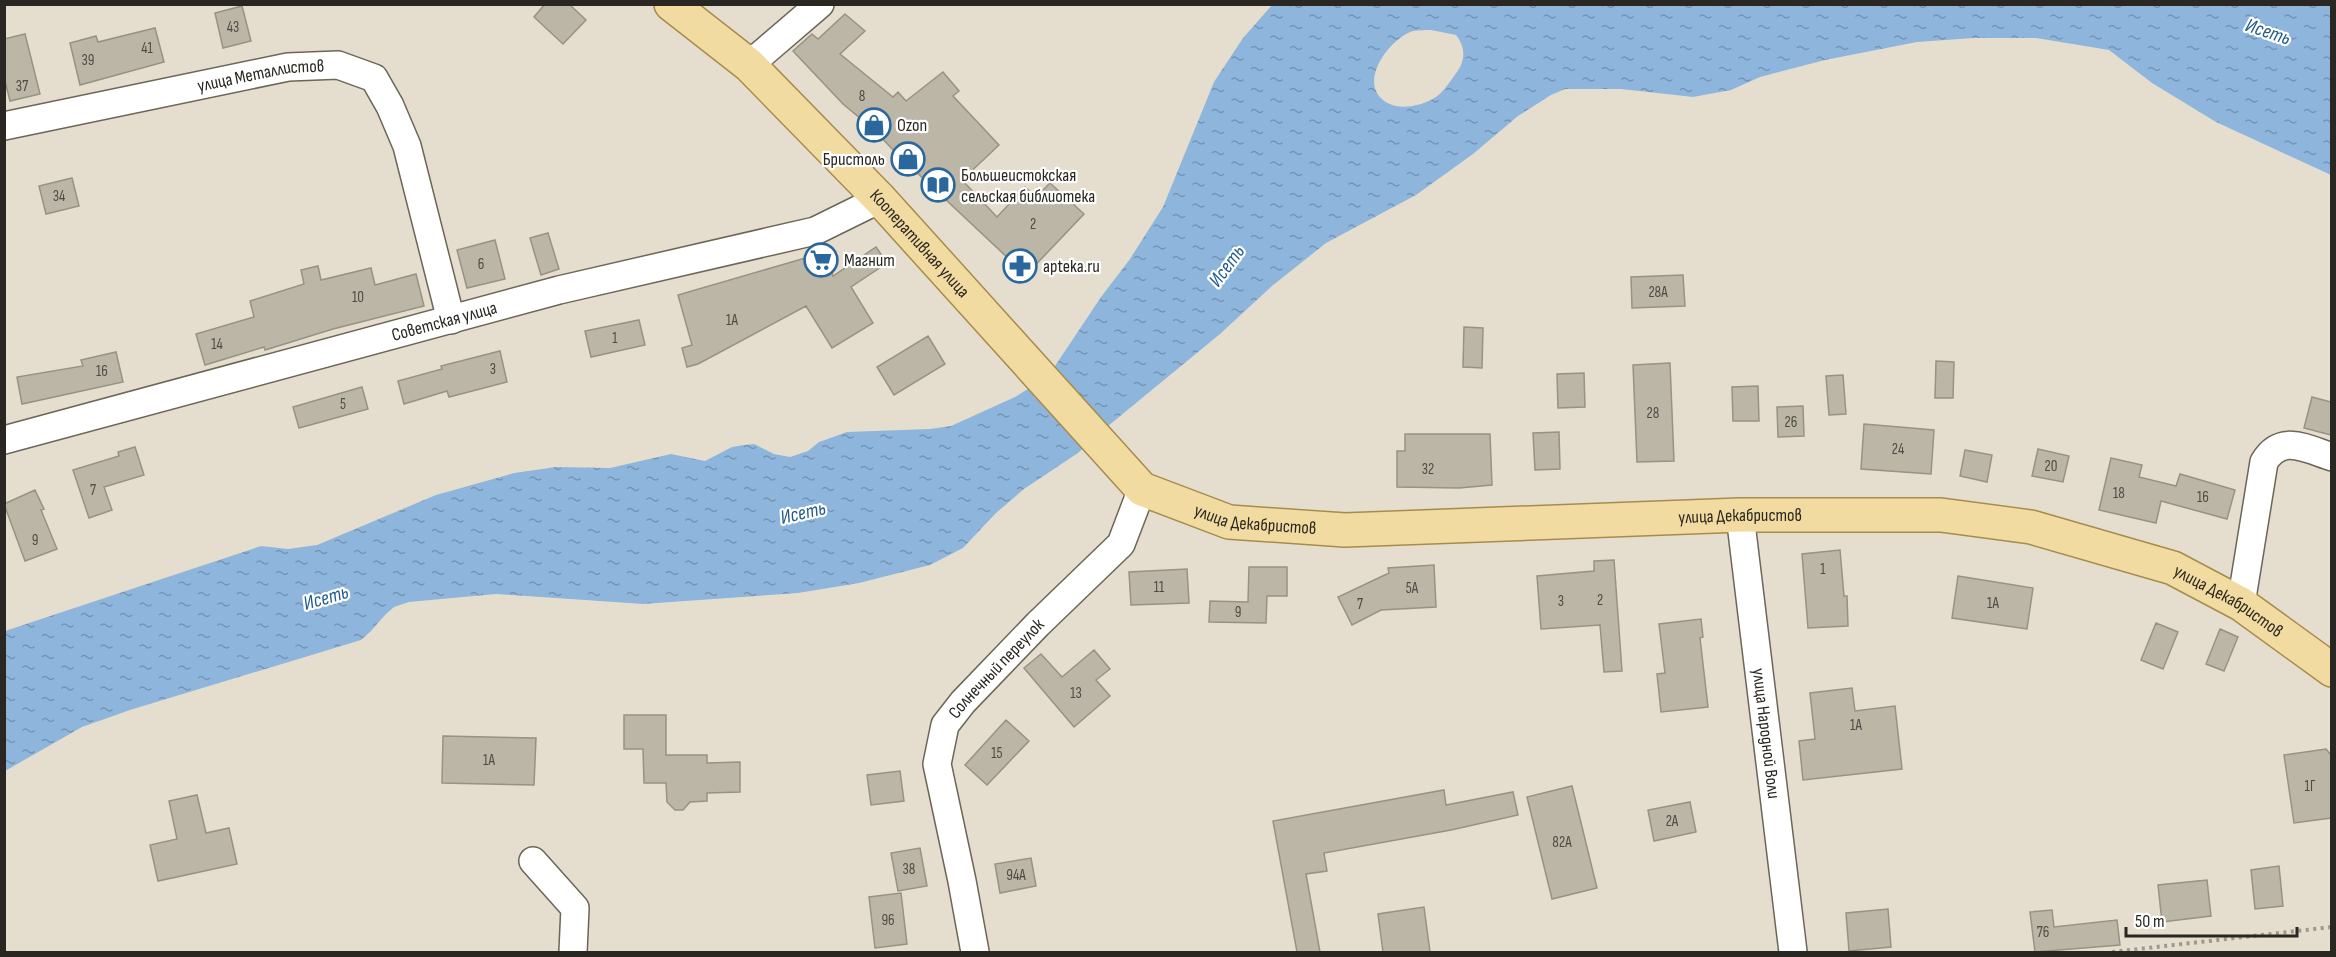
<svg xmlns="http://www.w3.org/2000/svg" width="2336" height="957" viewBox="0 0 2336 957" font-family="'Sofia Sans Condensed',sans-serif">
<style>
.water{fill:url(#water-ripples);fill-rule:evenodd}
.building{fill:#bcb6a7;stroke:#989283;stroke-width:1.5}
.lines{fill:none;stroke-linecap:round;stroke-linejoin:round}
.minor-casing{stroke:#6b6658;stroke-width:30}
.major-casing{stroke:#a68c4c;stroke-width:36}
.path{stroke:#9e988d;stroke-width:4;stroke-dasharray:3 4.5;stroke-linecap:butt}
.minor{stroke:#fff;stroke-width:27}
.major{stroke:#f2dba1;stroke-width:33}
.labels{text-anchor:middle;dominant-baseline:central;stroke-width:4.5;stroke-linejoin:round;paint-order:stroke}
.number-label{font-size:15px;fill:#4e4b43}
.street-label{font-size:18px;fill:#2a2722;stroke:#fff}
.poi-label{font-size:18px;fill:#2a2722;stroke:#fff;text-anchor:start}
.water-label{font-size:20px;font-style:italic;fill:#215b8d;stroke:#fff}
</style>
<defs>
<pattern id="water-ripples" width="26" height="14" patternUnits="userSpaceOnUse" patternTransform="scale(1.5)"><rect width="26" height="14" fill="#8eb6dd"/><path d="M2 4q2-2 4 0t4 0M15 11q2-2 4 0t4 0" fill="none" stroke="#7494b3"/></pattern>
</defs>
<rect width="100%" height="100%" fill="#e5decf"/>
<path class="water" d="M1272,5H2331V175L2216,122L2152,83L2109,50L2036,38H1974L1917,42L1825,60L1760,77L1731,90L1693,97L1621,89H1565L1551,95L1518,116L1473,154L1416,195L1326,243L1272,286L1220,334L1097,435L1078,453L1024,489L996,513L963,548L930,565L859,583L798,593L643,604L496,594L409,602L394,607L386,614L370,632L361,640L130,710L82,727L5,771V631L261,546L288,549L317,545L436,495L514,473L556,467L610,468L671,454L705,461L732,447L744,445L754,444L774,454L790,457L808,451L819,442L847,432L930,429L951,426L1015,397L1039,382L1055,366L1101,297L1130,259L1163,207L1214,82L1243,38ZM1431,30L1456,35C1467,49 1465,63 1454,76C1449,83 1443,92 1436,97C1419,108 1389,113 1377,93C1365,72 1393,37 1413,31C1418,30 1426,30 1431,30Z"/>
<path class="building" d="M545,4H569L586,20L563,44L534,17Z
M242,6L251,41L223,48L215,13Z
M845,14L865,31L840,54L893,97L898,92L906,101L943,72L959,91L953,96L999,145L962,180L997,217L1025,187L1036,197L1050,183L1084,214L1026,275L896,153L861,116L860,118L843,104L793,51L812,34L818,39Z
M155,28L164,62L80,85L70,43L96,36L98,42Z
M25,34L40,94L10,101L4,77V39Z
M72,178L79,206L46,214L39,186Z
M548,233L559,269L541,275L530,238Z
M495,240L505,279L467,288L457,250Z
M876,247L887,263L851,287L873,323L832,348L806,306L698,364L687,367L682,348L692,345L678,295L826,252L833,276Z
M318,266L321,280L371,268L375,285L416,274L424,306L333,329L265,350L264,347L205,365L196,334L254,317L250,301L304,284L301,270Z
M1683,275L1685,306L1632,308L1631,277Z
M639,320L645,345L591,357L585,331Z
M1464,327L1483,328L1482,368L1463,367Z
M928,336L945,364L894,395L877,367Z
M500,351L507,382L449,397L447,391L404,404L398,381L442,369L441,366Z
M116,352L123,382L22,404L17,377L83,366L81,360Z
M1936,361L1954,362L1953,398H1935Z
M1670,363L1674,461L1637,462L1633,365Z
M1584,373L1585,407L1558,408L1557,374Z
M1843,375L1846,414L1829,415L1826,376Z
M1758,386L1759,421H1733L1732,387Z
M362,387L368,409L299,428L293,407Z
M2312,397L2331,402V435L2304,428Z
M1803,406L1804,436L1778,437L1777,407Z
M1864,424L1934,430L1931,474L1861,469Z
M1559,432L1560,469L1535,470L1533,433Z
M1405,434H1490L1492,485L1459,488L1397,487V451H1405Z
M135,447L144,475L104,487L112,510L89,518L73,470L119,456L118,452Z
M2038,449L2069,456L2063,482L2032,476Z
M1965,450L1992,455L1987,482L1960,476Z
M2111,458L2142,465L2139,477L2176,486L2180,474L2235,490L2227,519L2161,501L2156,523L2099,510Z
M35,490L44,509L41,510L57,549L25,561L4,504Z
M1840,550L1844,596H1847L1848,626L1808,628L1802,554Z
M1614,560L1622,671L1604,672L1600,625L1541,629L1537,576L1594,571V561Z
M1434,565L1436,607L1381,610L1352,625L1338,597L1389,573L1388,568Z
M1249,567H1287V596H1267L1266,623L1209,622L1210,601L1248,602Z
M1187,569L1189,603L1131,605L1129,572Z
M1958,576L2033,588L2027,629L1952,618Z
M1701,619L1703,637L1700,638L1708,707L1661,712L1657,674L1665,673L1659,624Z
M2156,623L2178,632L2163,669L2141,660Z
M2220,629L2238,637L2224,671L2206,664Z
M1094,650L1110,669L1096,680L1110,696L1074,727L1024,668L1041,654L1062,677Z
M1852,688L1855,711L1895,706L1902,769L1803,780L1799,741L1815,739L1810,693Z
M624,715H666V755H707V763L740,762V792L707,793V801L690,802L683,810H675L667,802L666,783H644L643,749H624Z
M1006,720L1029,741L987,785L965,765Z
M443,736L536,738L534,785L442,783Z
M2326,749L2331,755V818L2294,823L2284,755Z
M900,771L904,801L871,805L867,775Z
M1572,786L1597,888L1552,899L1527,797Z
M1444,790L1446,805L1513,792L1518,815L1451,830L1324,853L1327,871L1306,874L1320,952H1297L1273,821Z
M197,795L206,833L229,828L237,864L158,881L150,845L177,839L169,801Z
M1690,802L1696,832L1654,841L1648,810Z
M920,848L927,886L898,891L891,853Z
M1031,858L1036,886L1000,893L995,864Z
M2279,866L2283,906L2255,909L2251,870Z
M2207,880L2211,916L2162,922L2158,885Z
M901,893L907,944L875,948L869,897Z
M1424,907L1430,952H1383L1378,914Z
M1888,909L1891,947L1849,951L1846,913Z
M2052,910L2054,927L2117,920L2120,945L2035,952L2030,912Z"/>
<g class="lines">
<defs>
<g id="minor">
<path d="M749,65L820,4"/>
<path id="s1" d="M4,126L288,67L338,65L374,78L390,106L407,146L451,320"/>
<path id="s2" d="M4,440L559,290L815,231L880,199"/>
<path id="s3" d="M1740,515L1793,952"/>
<path d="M2241,604L2264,462C2281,433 2307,449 2332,457"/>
<path d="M533,861L575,908L573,952"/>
<path id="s4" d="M975,952L962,881L937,764L945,725L963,702L1038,624L1121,544L1142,489"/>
</g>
<g id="major">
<path id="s5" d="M671,4L749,65L880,199L1142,489L1229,522L1345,530L1740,515H1941L2031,527L2173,568L2241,604L2332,670"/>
</g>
</defs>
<use href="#minor" class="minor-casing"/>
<use href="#major" class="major-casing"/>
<path class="path" d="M2112,952L2332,927"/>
<use href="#minor" class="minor"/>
<use href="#major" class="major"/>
</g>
<defs>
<symbol id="shop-ring" viewBox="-11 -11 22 22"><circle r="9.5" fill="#fff" stroke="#29679d" stroke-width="1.5"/><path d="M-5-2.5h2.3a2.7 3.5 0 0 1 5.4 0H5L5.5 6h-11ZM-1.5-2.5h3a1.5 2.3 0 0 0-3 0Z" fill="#29679d"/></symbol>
<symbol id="library-ring" viewBox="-11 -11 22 22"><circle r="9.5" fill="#fff" stroke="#29679d" stroke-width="1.5"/><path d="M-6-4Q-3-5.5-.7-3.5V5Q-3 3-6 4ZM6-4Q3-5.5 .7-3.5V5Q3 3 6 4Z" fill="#29679d"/></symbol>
<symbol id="supermarket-ring" viewBox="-11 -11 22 22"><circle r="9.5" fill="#fff" stroke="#29679d" stroke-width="1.5"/><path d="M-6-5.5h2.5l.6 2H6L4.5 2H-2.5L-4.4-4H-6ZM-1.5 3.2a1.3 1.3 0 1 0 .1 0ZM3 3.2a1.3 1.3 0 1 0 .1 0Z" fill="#29679d"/></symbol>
<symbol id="pharmacy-ring" viewBox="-11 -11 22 22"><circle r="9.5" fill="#fff" stroke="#29679d" stroke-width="1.5"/><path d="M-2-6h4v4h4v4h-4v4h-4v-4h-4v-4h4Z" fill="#29679d"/></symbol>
</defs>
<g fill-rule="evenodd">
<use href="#shop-ring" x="855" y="106" width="38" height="38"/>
<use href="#shop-ring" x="889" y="140" width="38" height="38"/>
<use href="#library-ring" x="919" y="166" width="38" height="38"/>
<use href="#supermarket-ring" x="802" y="241" width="38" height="38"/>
<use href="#pharmacy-ring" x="1001" y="247" width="38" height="38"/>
</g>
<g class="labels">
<g class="number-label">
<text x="233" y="27">43</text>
<text x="147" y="48">41</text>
<text x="88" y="60">39</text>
<text x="22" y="86">37</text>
<text x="862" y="96">8</text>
<text x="59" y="196">34</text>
<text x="1033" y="224">2</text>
<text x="481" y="264">6</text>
<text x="1658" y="292">28А</text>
<text x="358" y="297">10</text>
<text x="732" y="320">1А</text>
<text x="615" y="338">1</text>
<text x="217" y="344">14</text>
<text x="493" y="369">3</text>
<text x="102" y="371">16</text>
<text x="343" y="404">5</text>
<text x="1653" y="413">28</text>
<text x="1791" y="422">26</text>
<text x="1898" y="449">24</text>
<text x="2051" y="466">20</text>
<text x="1428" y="469">32</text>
<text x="93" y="490">7</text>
<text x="2119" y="493">18</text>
<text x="2203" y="497">16</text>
<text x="35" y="540">9</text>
<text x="1823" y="569">1</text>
<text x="1159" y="587">11</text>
<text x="1412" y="588">5А</text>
<text x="1600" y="600">2</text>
<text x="1561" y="601">3</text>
<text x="1993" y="603">1А</text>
<text x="1360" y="604">7</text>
<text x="1238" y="612">9</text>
<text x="1076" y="693">13</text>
<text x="1856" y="725">1А</text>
<text x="997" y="753">15</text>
<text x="489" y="760">1А</text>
<text x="2310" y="786">1Г</text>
<text x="1672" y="821">2А</text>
<text x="1562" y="842">82А</text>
<text x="909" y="869">38</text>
<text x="1016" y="875">94А</text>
<text x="888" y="920">96</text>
<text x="2043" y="932">76</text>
</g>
<g class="street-label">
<text stroke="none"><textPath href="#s1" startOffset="262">улица Металлистов</textPath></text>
<text stroke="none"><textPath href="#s5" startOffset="346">Кооперативная улица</textPath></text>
<text stroke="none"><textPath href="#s2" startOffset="456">Советская улица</textPath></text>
<text stroke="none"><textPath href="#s5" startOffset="1282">улица Декабристов</textPath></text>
<text stroke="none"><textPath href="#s5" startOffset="796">улица Декабристов</textPath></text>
<text stroke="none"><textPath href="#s5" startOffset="1786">улица Декабристов</textPath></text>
<text stroke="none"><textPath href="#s4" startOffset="308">Солнечный переулок</textPath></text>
<text stroke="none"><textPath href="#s3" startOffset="220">улица Народной Воли</textPath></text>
</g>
<g class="poi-label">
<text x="897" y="125">Ozon</text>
<text x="885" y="159" text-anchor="end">Бристоль</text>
<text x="961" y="175">Большеистокская<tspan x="961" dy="21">сельская библиотека</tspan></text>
<text x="844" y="260">Магнит</text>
<text x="1043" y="266">apteka.ru</text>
</g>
<g class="water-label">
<text transform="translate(2268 32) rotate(19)">Исеть</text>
<text transform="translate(1227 266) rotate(-54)">Исеть</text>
<text transform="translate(803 513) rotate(-13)">Исеть</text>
<text transform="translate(326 598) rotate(-16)">Исеть</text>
</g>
</g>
<rect width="2336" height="957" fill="none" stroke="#2a2722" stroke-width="12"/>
<path d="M2126 927v9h171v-9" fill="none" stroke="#2a2722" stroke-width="3"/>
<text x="2135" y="927" font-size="18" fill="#2a2722" stroke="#ffffff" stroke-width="4.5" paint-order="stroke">50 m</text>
</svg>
